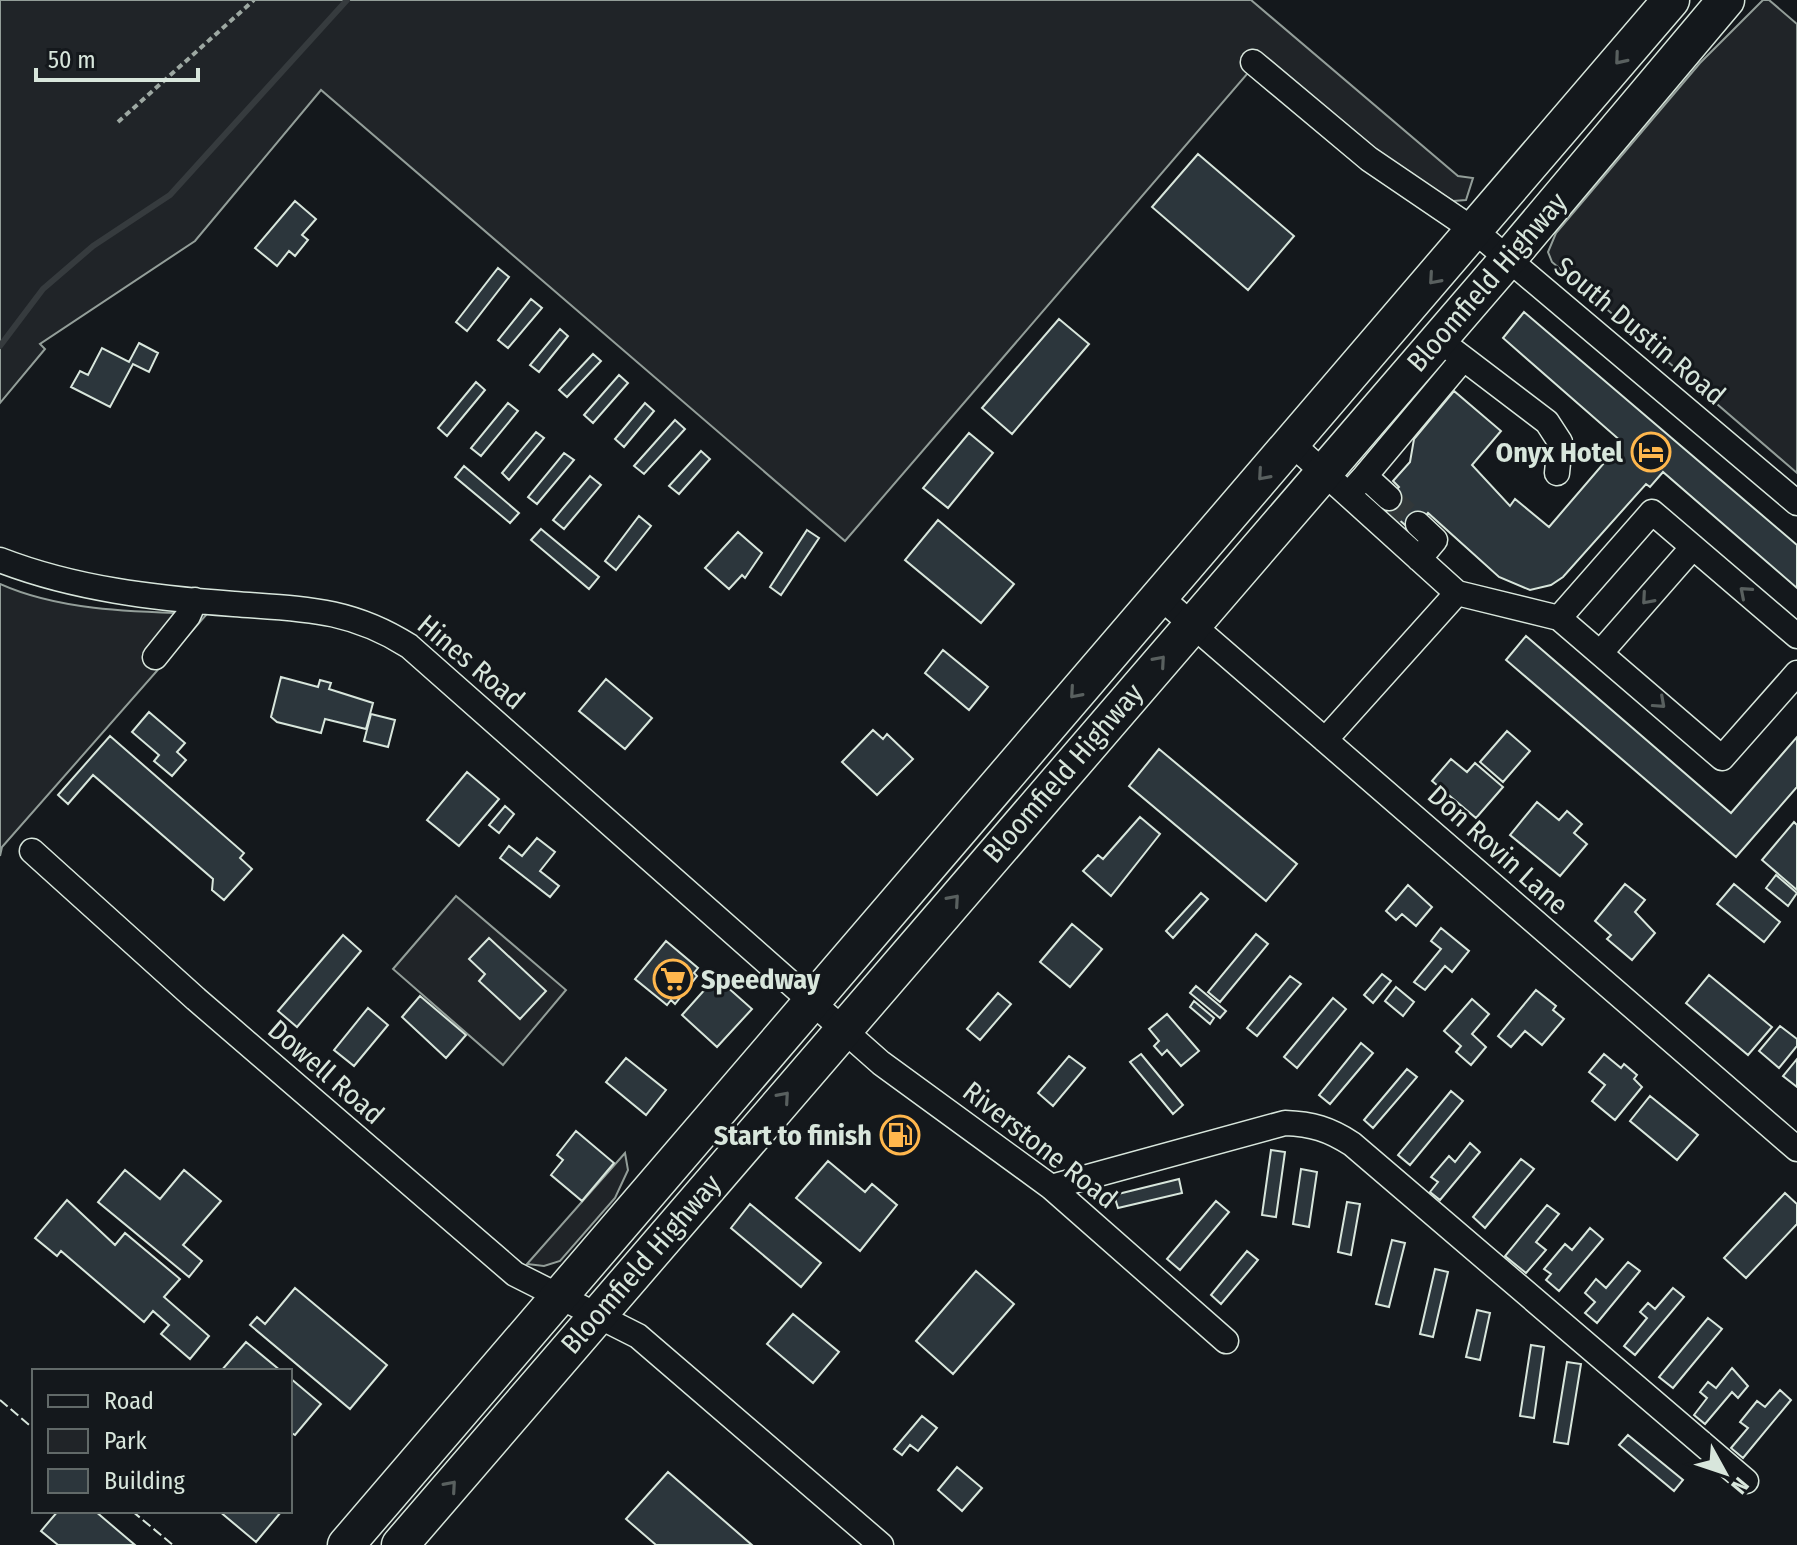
<svg xmlns="http://www.w3.org/2000/svg" width="1797" height="1545" viewBox="0 0 1797 1545" font-family="'Fira Sans Condensed',sans-serif">
<style>
.green{fill:#202428;stroke:#939e99;stroke-width:2}
.lines{fill:none;stroke-linecap:round;stroke-linejoin:round}
.stream{stroke:#363b3e;stroke-width:6}
.building{fill:#2c363c;stroke:#d8e6dc;stroke-width:2}
.minor-tunnel{stroke:#313739;stroke-width:24;stroke-dasharray:24 12;stroke-linecap:butt}
.minor-casing{stroke:#d8e6dc;stroke-width:27}
.highway-casing{stroke:#d8e6dc;stroke-width:39}
.path{stroke:#9da8a2;stroke-width:4;stroke-dasharray:6 4;stroke-linecap:butt}
.minor{stroke:#14181c;stroke-width:24}
.highway{stroke:#14181c;stroke-width:36}
.fence{stroke:#d8e6dc;stroke-width:2;stroke-dasharray:10 4;stroke-linecap:butt}
.oneway{stroke:#59605f}
.labels{text-anchor:middle;dominant-baseline:central;stroke-width:6;stroke-linejoin:round;paint-order:stroke}
.street-label{font-size:28px;fill:#d8e6dc;stroke:#14181c}
.poi-label{font-size:28px;font-weight:bold;fill:#d8e6dc;stroke:#14181c;text-anchor:end}
</style>
<rect width="100%" height="100%" fill="#14181c"/>
<path class="green" d="M0,0H1251L1458,176L1473,178L1466,200L1453,201L1383,156L1260,54L1248,73L845,541L321,90L195,241L40,344L45,349L0,403Z
M1763,0H1769L1797,24V473L1552,262L1548,252L1556,233L1700,63Z
M0,584C62,612 141,612 207,614L2,847L0,856Z
M456,896L566,990L503,1065L393,969Z
M625,1153L628,1170L615,1198L560,1261L544,1266L527,1264Z"/>
<g class="lines">
<path class="stream" d="M0,346L43,289L93,246L170,195L347,0"/>
</g>
<path class="building" d="M1198,154L1294,236L1248,290L1152,207Z
M295,201L316,219L302,235L308,240L295,256L289,251L277,266L255,248Z
M498,268L509,277L467,331L456,322Z
M531,299L542,308L508,348L498,340Z
M1524,312L1797,545V588L1663,472L1650,487L1646,484L1563,577L1551,585L1530,590L1499,577L1428,513L1412,531L1382,505L1399,487L1393,481L1410,462L1414,439L1454,391L1501,431L1472,465L1510,506L1515,499L1549,527L1622,442L1503,338Z
M1059,319L1089,344L1012,434L982,408Z
M560,329L568,336L539,372L530,365Z
M139,343L158,353L149,372L133,364L110,407L71,387L80,371L88,375L102,348L129,362Z
M593,354L601,361L567,397L559,390Z
M619,375L628,383L593,423L584,415Z
M476,382L485,390L447,436L438,428Z
M508,403L518,411L481,456L471,448Z
M645,403L654,411L624,447L615,439Z
M675,420L685,429L644,474L634,466Z
M536,432L544,438L509,480L502,473Z
M969,433L993,453L948,508L923,488Z
M701,451L710,459L679,494L669,486Z
M564,453L574,460L537,504L528,497Z
M464,466L519,513L510,523L455,477Z
M590,476L601,485L564,529L553,520Z
M639,516L651,526L616,570L605,561Z
M938,520L1014,584L981,623L905,560Z
M541,529L599,577L589,589L531,540Z
M807,530L819,538L781,595L770,587Z
M738,532L762,553L745,578L742,575L729,589L705,568Z
M1526,636L1731,813L1797,737V787L1736,857L1506,660Z
M943,650L988,687L969,710L925,673Z
M281,677L318,687L320,680L331,683L329,689L373,703L366,729L325,719L321,733L277,722L271,717Z
M606,679L652,718L625,749L579,711Z
M149,712L185,743L177,752L186,760L172,776L154,761L159,755L132,732Z
M371,714L395,720L388,747L364,741Z
M873,730L883,739L887,734L913,759L877,795L842,762Z
M1507,731L1530,751L1503,782L1480,762Z
M110,736L244,853L240,858L252,869L224,900L212,890L213,879L93,775L68,804L58,795Z
M1159,749L1297,864L1266,901L1129,786Z
M1451,759L1467,772L1475,763L1503,787L1476,818L1432,781Z
M467,772L499,799L459,846L427,820Z
M1537,802L1559,820L1567,811L1582,824L1574,833L1587,844L1560,876L1510,835Z
M505,806L514,814L499,833L489,825Z
M1140,817L1160,834L1111,896L1083,871L1098,855L1103,859Z
M1794,822L1797,825V890L1762,860Z
M537,838L555,852L540,871L559,886L550,897L500,858L509,846L522,856Z
M1776,875L1797,893L1788,906L1766,888Z
M1625,884L1645,900L1635,912L1655,933L1632,960L1607,939L1611,935L1595,921Z
M1734,884L1780,922L1764,942L1717,904Z
M1408,885L1432,907L1416,926L1402,914L1396,920L1386,911Z
M1201,893L1208,899L1173,938L1166,931Z
M1072,924L1102,949L1070,987L1040,962Z
M1441,928L1469,951L1452,972L1445,966L1425,990L1414,982L1441,949L1431,941Z
M1256,934L1268,944L1220,1002L1208,992Z
M343,935L361,951L297,1027L278,1011Z
M489,938L546,991L520,1019L479,981L485,974L469,959Z
M666,941L698,968L694,973L697,976L675,1004L671,1000L667,1005L635,979Z
M1382,974L1391,981L1373,1003L1364,995Z
M1709,975L1772,1027L1748,1055L1686,1003Z
M1290,976L1301,984L1257,1036L1247,1028Z
M716,977L752,1009L717,1047L682,1015Z
M1196,986L1226,1011L1220,1018L1190,993Z
M1396,987L1414,1002L1403,1016L1385,1001Z
M1536,990L1556,1006L1553,1010L1564,1019L1542,1045L1525,1031L1511,1047L1498,1036Z
M998,993L1011,1004L980,1040L967,1029Z
M420,996L466,1035L446,1058L402,1017Z
M1333,998L1346,1009L1297,1068L1284,1057Z
M1472,999L1489,1014L1472,1034L1486,1047L1471,1065L1456,1052L1461,1046L1444,1031Z
M1194,1001L1214,1018L1210,1024L1190,1007Z
M368,1008L388,1025L354,1066L334,1050Z
M1167,1014L1199,1051L1181,1066L1167,1050L1162,1055L1154,1046L1159,1041L1149,1029Z
M1780,1026L1797,1039V1046L1779,1068L1759,1051Z
M1361,1043L1373,1053L1330,1104L1319,1095Z
M1141,1054L1183,1105L1173,1114L1130,1062Z
M1604,1054L1621,1068L1624,1064L1637,1075L1634,1079L1642,1087L1615,1120L1592,1101L1605,1085L1589,1072Z
M1069,1056L1085,1068L1053,1106L1038,1093Z
M626,1058L666,1090L646,1115L606,1082Z
M1797,1059V1087L1783,1076Z
M1407,1069L1417,1077L1373,1128L1364,1120Z
M1451,1091L1463,1101L1410,1165L1398,1155Z
M1650,1096L1698,1135L1677,1160L1630,1121Z
M576,1131L614,1163L582,1201L551,1175L563,1160L557,1155Z
M1470,1143L1480,1152L1440,1200L1430,1192L1438,1182L1431,1177L1449,1156L1455,1162Z
M1271,1150L1285,1152L1276,1217L1262,1215Z
M1521,1159L1534,1169L1485,1228L1473,1217Z
M828,1161L865,1192L872,1184L897,1205L860,1251L796,1198Z
M1301,1169L1317,1172L1309,1227L1293,1224Z
M125,1170L160,1199L184,1170L221,1201L183,1245L202,1261L189,1277L98,1202Z
M1179,1179L1182,1193L1118,1208L1114,1195Z
M1785,1193L1797,1204V1224L1746,1278L1724,1258Z
M67,1200L115,1245L125,1233L180,1279L164,1297L209,1336L190,1359L161,1334L169,1325L153,1311L144,1322L61,1251L57,1256L35,1238Z
M1216,1201L1229,1212L1180,1270L1167,1259Z
M1347,1202L1360,1204L1351,1255L1338,1252Z
M750,1204L821,1263L801,1287L731,1228Z
M1547,1205L1559,1214L1536,1242L1546,1250L1526,1273L1505,1256Z
M1590,1228L1603,1239L1559,1291L1546,1280L1551,1274L1544,1269L1565,1244L1572,1250Z
M1392,1240L1405,1243L1389,1307L1376,1304Z
M1247,1251L1258,1260L1221,1304L1211,1295Z
M1628,1262L1640,1271L1597,1323L1585,1313L1595,1302L1585,1293L1596,1279L1606,1288Z
M1435,1269L1448,1272L1433,1337L1420,1334Z
M976,1271L1014,1304L953,1374L916,1341Z
M295,1288L387,1365L350,1409L250,1325L257,1317L265,1324Z
M1673,1288L1684,1297L1635,1355L1624,1346L1647,1318L1640,1312L1648,1303L1655,1309Z
M1477,1310L1490,1313L1480,1360L1466,1357Z
M793,1314L839,1352L813,1383L767,1344Z
M1708,1318L1722,1329L1673,1388L1659,1377Z
M246,1342L281,1371H221Z
M1531,1345L1544,1347L1534,1418L1520,1416Z
M1567,1362L1581,1364L1568,1444L1554,1442Z
M1732,1368L1748,1386L1738,1398L1732,1392L1705,1424L1694,1415L1707,1398L1700,1392L1708,1382L1716,1388Z
M290,1378L321,1404L295,1435L290,1432Z
M1780,1390L1791,1400L1743,1458L1731,1448L1748,1428L1740,1422L1757,1401L1765,1407Z
M922,1416L937,1428L918,1451L910,1445L902,1455L894,1449Z
M1628,1435L1683,1480L1674,1491L1619,1445Z
M957,1467L982,1488L962,1511L938,1490Z
M668,1472L752,1545H656L626,1519Z
M58,1511H95L135,1545H58L41,1531Z
M219,1511H280L281,1512L256,1542Z"/>
<g class="lines">
<path class="minor-tunnel" d="M1389,498L1418,524"/>
<defs>
<path id="minor" d="M1253,62L1369,159L1475,231L1797,503
M1438,339L1547,422L1560,442L1557,473
M1291,443L1457,593L1559,618L1652,512L1797,636
M1365,476L1463,359
M1355,487L1365,476L1389,498
M1418,524L1435,540L1419,559
M0,560C75,589 154,598 234,604C302,609 349,608 409,646L881,1063L1051,1187L1226,1341
M1159,596L1797,1149
M1559,618L1722,758L1797,673
M1602,651L1693,547
M155,657L188,616L195,600
M1325,740L1457,593
M32,851L196,999L515,1274L638,1336L881,1545
M1051,1187L1285,1123C1312,1124 1329,1129 1352,1144L1746,1481"/>
<path id="highway" d="M346,1545L1671,0
M400,1545L1508,259L1726,0"/>
</defs>
<use href="#minor" class="minor-casing"/>
<use href="#highway" class="highway-casing"/>
<path class="path" d="M118,122L254,0"/>
<use href="#minor" class="minor"/>
<use href="#highway" class="highway"/>
<path class="fence" d="M0,1400L34,1429
M132,1511L173,1545"/>
</g>
<defs><path id="oneway-chevron" d="M-2-3.5L2.5 0L-2 3.5" fill="none" stroke-width="1.6" stroke-linecap="round" stroke-linejoin="round" transform="scale(2)"/></defs>
<g class="oneway">
<use href="#oneway-chevron" transform="translate(1620 59) rotate(130)"/>
<use href="#oneway-chevron" transform="translate(1434 279) rotate(131)"/>
<use href="#oneway-chevron" transform="translate(1263 475) rotate(131)"/>
<use href="#oneway-chevron" transform="translate(1745 592) rotate(-139)"/>
<use href="#oneway-chevron" transform="translate(1647 599) rotate(131)"/>
<use href="#oneway-chevron" transform="translate(1160 661) rotate(-49)"/>
<use href="#oneway-chevron" transform="translate(1075 693) rotate(131)"/>
<use href="#oneway-chevron" transform="translate(1660 703) rotate(42)"/>
<use href="#oneway-chevron" transform="translate(954 900) rotate(-49)"/>
<use href="#oneway-chevron" transform="translate(784 1097) rotate(-49)"/>
<use href="#oneway-chevron" transform="translate(451 1486) rotate(-49)"/>
</g>
<defs>
<symbol id="hotel-ring" viewBox="-11 -11 22 22"><circle r="9.5" fill="#14181c" stroke="#ffb74d" stroke-width="1.5"/><path d="M-6-4.5h1.5V1H6V5H4.5V3h-9V5H-6ZM-4 0a1.8 1.8 0 1 1 3.6 0ZM.5 0V-2.5h3Q6-2.5 6 0Z" fill="#ffb74d"/></symbol>
<symbol id="supermarket-ring" viewBox="-11 -11 22 22"><circle r="9.5" fill="#14181c" stroke="#ffb74d" stroke-width="1.5"/><path d="M-6-5.5h2.5l.6 2H6L4.5 2H-2.5L-4.4-4H-6ZM-1.5 3.2a1.3 1.3 0 1 0 .1 0ZM3 3.2a1.3 1.3 0 1 0 .1 0Z" fill="#ffb74d"/></symbol>
<symbol id="fuel-ring" viewBox="-11 -11 22 22"><circle r="9.5" fill="#14181c" stroke="#ffb74d" stroke-width="1.5"/><path d="M-5.5-6h7V0h2V4h1.3V-2.5L3-4.5l.8-.8L6-3V5H2.5V1h-1V6h-7ZM-4.2-4.7v3.2H.2V-4.7Z" fill="#ffb74d"/></symbol>
</defs>
<g fill-rule="evenodd">
<use href="#hotel-ring" x="1629" y="430" width="44" height="44"/>
<use href="#supermarket-ring" x="651" y="957" width="44" height="44"/>
<use href="#fuel-ring" x="878" y="1113" width="44" height="44"/>
</g>
<g class="labels">
<g class="street-label">
<text transform="translate(1487 282) rotate(-49)">Bloomfield Highway</text>
<text transform="translate(1640 331) rotate(40)">South Dustin Road</text>
<text transform="translate(471 662) rotate(40)">Hines Road</text>
<text transform="translate(1063 773) rotate(-49)">Bloomfield Highway</text>
<text transform="translate(1498 850) rotate(42)">Don Rovin Lane</text>
<text transform="translate(326 1072) rotate(41)">Dowell Road</text>
<text transform="translate(1040 1145) rotate(38)">Riverstone Road</text>
<text transform="translate(641 1264) rotate(-49)">Bloomfield Highway</text>
</g>
<g class="poi-label">
<text x="1623" y="452">Onyx Hotel</text>
<text x="701" y="979" text-anchor="start">Speedway</text>
<text x="872" y="1135">Start to finish</text>
</g>
</g>
<rect x="32" y="1369" width="260" height="144" fill="#14181c" stroke="#626a69" stroke-width="2"/>
<rect x="48" y="1395" width="40" height="12" fill="#14181c" stroke="#626a69" stroke-width="2"/>
<text x="104" y="1409" font-size="24" fill="#d8e6dc">Road</text>
<rect x="48" y="1429" width="40" height="24" fill="#202428" stroke="#626a69" stroke-width="2"/>
<text x="104" y="1449" font-size="24" fill="#d8e6dc">Park</text>
<rect x="48" y="1469" width="40" height="24" fill="#2c363c" stroke="#626a69" stroke-width="2"/>
<text x="104" y="1489" font-size="24" fill="#d8e6dc">Building</text>
<g transform="translate(1725 1473) rotate(130)" stroke="#14181c" stroke-width="6" paint-order="stroke">
<path d="M0-6L14 30L0 20L-14 30Z" fill="#d8e6dc"/>
<text y="-12" font-size="22" font-weight="bold" text-anchor="middle" fill="#d8e6dc">N</text>
</g>
<path d="M36 68v12h162v-12" fill="none" stroke="#d8e6dc" stroke-width="4"/>
<text x="48" y="68" font-size="24" fill="#d8e6dc" stroke="#14181c" stroke-width="6" paint-order="stroke">50 m</text>
</svg>
